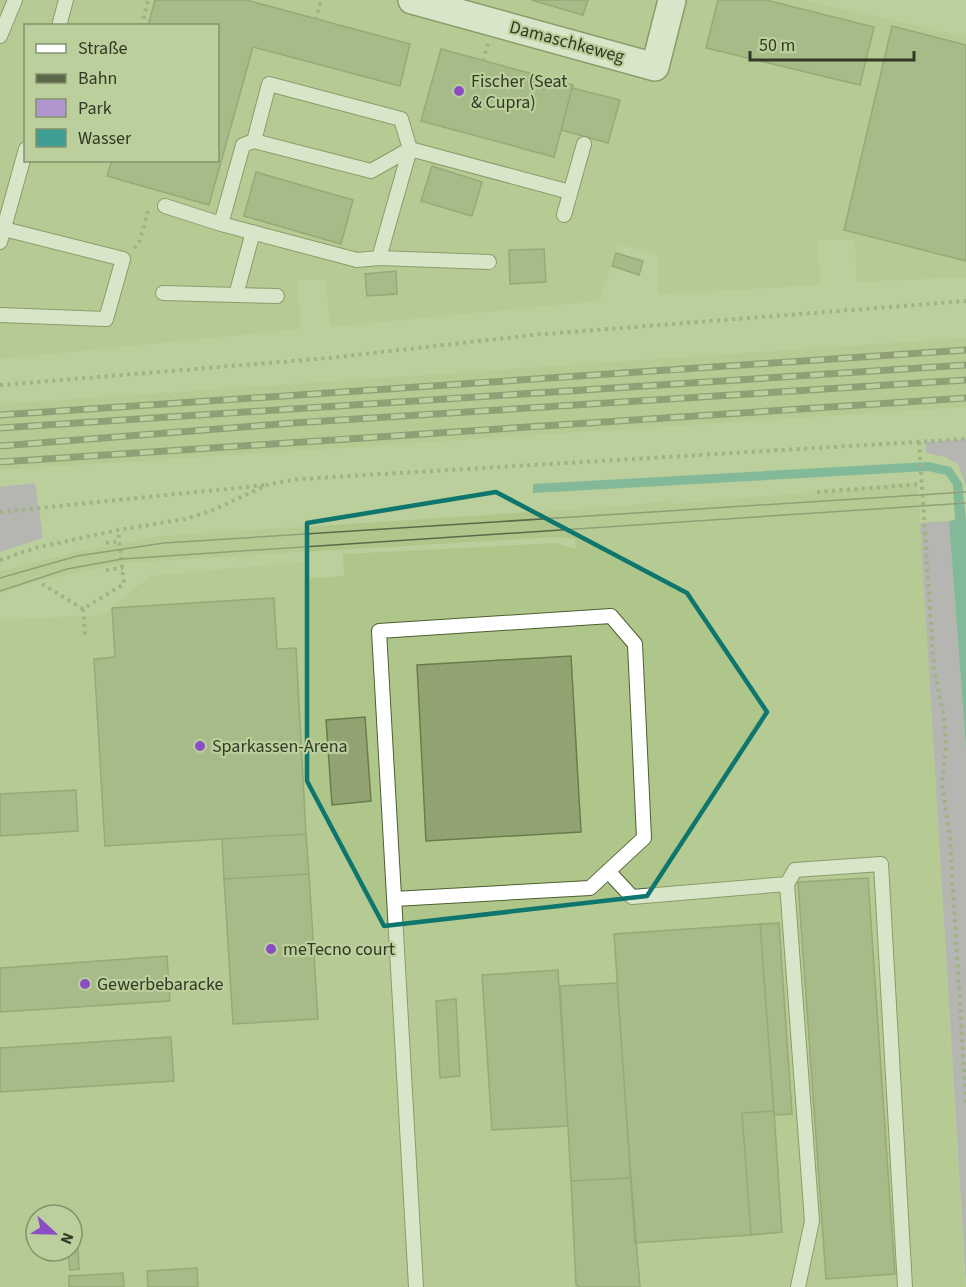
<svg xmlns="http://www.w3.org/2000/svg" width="966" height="1287" viewBox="0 0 966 1287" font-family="'Source Sans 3',sans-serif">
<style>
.built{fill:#afc68b;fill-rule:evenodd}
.green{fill:#af96ce}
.water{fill:#3f9e94}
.building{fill:#90a371;stroke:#6a7c4c;stroke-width:1.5}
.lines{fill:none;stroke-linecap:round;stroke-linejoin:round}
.lane-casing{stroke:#4e5f30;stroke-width:16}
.street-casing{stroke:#4e5f30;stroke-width:30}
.path{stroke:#808f69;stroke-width:4;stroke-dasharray:3 4.5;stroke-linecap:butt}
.lane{stroke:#fff;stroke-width:14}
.street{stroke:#fff;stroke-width:27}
.tram{stroke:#5c674a;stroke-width:1.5}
.rail-casing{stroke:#5c674a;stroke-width:7}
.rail{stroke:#bacf9b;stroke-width:4.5;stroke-dasharray:14;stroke-linecap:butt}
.marked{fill:none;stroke:#0f766e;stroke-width:4.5;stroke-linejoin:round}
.poi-dot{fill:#8b4dc3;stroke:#bacf9b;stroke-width:2}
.labels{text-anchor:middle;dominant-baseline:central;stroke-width:4.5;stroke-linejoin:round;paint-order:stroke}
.street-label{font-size:18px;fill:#323925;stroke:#bacf9b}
.poi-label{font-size:18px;fill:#323925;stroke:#bacf9b;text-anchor:start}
</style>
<rect width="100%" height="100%" fill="#bacf9b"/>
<path class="built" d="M0,0H801L966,37V277L857,282L855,240L818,239L820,285L659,294L658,255L618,244L599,301L330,327L326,279L298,280L300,329L0,359ZM26,26H218V160H26Z
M966,338V407L0,470V404Z
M918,483L965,1287H0V620L103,615L150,576L303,562L304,579L344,576L343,554L556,543L576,549L575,539L555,537L123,563L42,580L0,593V572L77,552L161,536L625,506L672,500L674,504ZM36,1215H72V1251H36Z"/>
<path class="green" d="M966,439V486L958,464L945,457L926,453V442Z
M35,483L43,538L0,552V487Z
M949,521L966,748V1287L920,523Z"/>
<path class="water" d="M928,462L951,467L962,483L966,520V748L949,521L955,520L953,485L946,475L928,471L533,493V484Z"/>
<path class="building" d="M155,0H246L410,44L400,86L253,47L209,205L107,176L112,160H218V26H148Z
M531,0H588L583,15Z
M718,0H766L874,27L860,85L706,48Z
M892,26L966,45V261L844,230Z
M441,49L573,85L554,157L421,121Z
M572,88L620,100L608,143L561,130Z
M432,166L482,182L472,216L421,201Z
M256,172L353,200L341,244L244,216Z
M544,249L546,282L510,284L509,250Z
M616,253L643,261L639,275L612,266Z
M396,271L397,294L367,296L365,274Z
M274,598L277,649L296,648L306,834L105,846L94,659L115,657L112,608Z
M571,656L581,832L426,841L417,665Z
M365,717L371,801L332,805L326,720Z
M76,790L78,831L0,836V794Z
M306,834L309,874L224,879L222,839Z
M309,874L318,1019L233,1024L224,879Z
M868,878L895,1274L826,1279L798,882Z
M779,923L792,1114L774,1115L760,924Z
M760,924L774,1111L742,1113L751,1235L635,1243L614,934Z
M167,956L170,1001L0,1012V968Z
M558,970L568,1126L492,1130L482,975Z
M617,983L631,1178L571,1181L560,986Z
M456,999L460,1076L440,1078L436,1001Z
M171,1037L174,1081L0,1092V1048Z
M774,1111L782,1232L751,1235L742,1113Z
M631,1178L640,1287H579L576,1285L571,1181Z
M72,1246H78L79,1269L70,1270L68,1251H72Z
M197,1268L198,1287H148L147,1271Z
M123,1273L124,1287H69V1276Z"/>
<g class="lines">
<defs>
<path id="lane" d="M59,26L66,0
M0,36L15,0
M254,141L269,84L401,119L410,149L570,192
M410,149L379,258L489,262
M165,206L221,224L243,145L254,141L371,171L410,149
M564,215L584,144
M221,224L357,260L379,258
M0,242L26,149
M163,293L277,296
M236,295L253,232
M0,315L106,319L123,259L4,229
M608,871L632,897L787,884L812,1221L798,1287
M787,884L795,870L881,864L905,1287
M394,899L590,888L644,838L635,644L611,616L379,631L416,1287"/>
<path id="street" d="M412,0L655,67L672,0"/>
</defs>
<use href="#lane" class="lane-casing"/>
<use href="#street" class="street-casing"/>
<path class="path" d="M316,20L321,0
M142,26L148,0
M483,61L488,43
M134,248L139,243L148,211
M0,385L329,358L532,335L966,301
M919,442L934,669L944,717L946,745L942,783L950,839L966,1105
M817,492L922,484
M0,512L265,485
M106,543L120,541
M0,560L35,548L118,530L185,519L211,511L269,484L300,479L966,439
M106,570L123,568
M42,584L83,609L124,584L118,530
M83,609L85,635"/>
<use href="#lane" class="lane"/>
<use href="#street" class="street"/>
<path class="tram" d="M0,578L77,556L164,543L966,492
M0,591L67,569L122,559L966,503"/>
<defs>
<path id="rail" d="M0,415L966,350
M0,428L966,365
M0,446L293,423L966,380
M0,462L966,398"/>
</defs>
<use href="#rail" class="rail-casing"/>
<use href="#rail" class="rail"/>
</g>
<path d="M0 0H966V1287H0ZM496,492L687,593L767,712L647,896L384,926L307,781V523Z" fill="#bacf9b" fill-opacity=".55" fill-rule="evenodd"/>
<path class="marked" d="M496,492L687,593L767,712L647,896L384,926L307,781V523Z"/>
<g class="poi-dot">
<circle cx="459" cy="91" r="6"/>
<circle cx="200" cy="746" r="6"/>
<circle cx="271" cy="949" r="6"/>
<circle cx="85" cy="984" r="6"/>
</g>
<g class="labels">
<g class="street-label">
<text transform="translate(567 42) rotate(15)">Damaschkeweg</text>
</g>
<g class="poi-label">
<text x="471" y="81">Fischer (Seat<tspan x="471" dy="21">&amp; Cupra)</tspan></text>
<text x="212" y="746">Sparkassen-Arena</text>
<text x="283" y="949">meTecno court</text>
<text x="97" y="984">Gewerbebaracke</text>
</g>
</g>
<rect x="24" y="24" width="195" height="138" fill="#bacf9b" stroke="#84936c" stroke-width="1.5"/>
<rect x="36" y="44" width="30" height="9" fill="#ffffff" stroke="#84936c" stroke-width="1.5"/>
<text x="78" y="54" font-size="18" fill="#323925">Straße</text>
<rect x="36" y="74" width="30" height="9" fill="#5c674a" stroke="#84936c" stroke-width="1.5"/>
<text x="78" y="84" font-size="18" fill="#323925">Bahn</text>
<rect x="36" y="99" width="30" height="18" fill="#af96ce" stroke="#84936c" stroke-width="1.5"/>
<text x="78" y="114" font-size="18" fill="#323925">Park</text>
<rect x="36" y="129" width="30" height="18" fill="#3f9e94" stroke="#84936c" stroke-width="1.5"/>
<text x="78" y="144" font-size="18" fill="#323925">Wasser</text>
<g transform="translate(54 1233) rotate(112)"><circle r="28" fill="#bacf9b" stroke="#84936c" stroke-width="1.5"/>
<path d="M0-4.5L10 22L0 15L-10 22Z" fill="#8b4dc3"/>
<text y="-9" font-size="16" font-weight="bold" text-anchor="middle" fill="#323925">N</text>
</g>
<path d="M750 51v9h164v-9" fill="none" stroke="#323925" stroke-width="3"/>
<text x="759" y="51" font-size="18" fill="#323925" stroke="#bacf9b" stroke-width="4.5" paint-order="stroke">50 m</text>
</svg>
